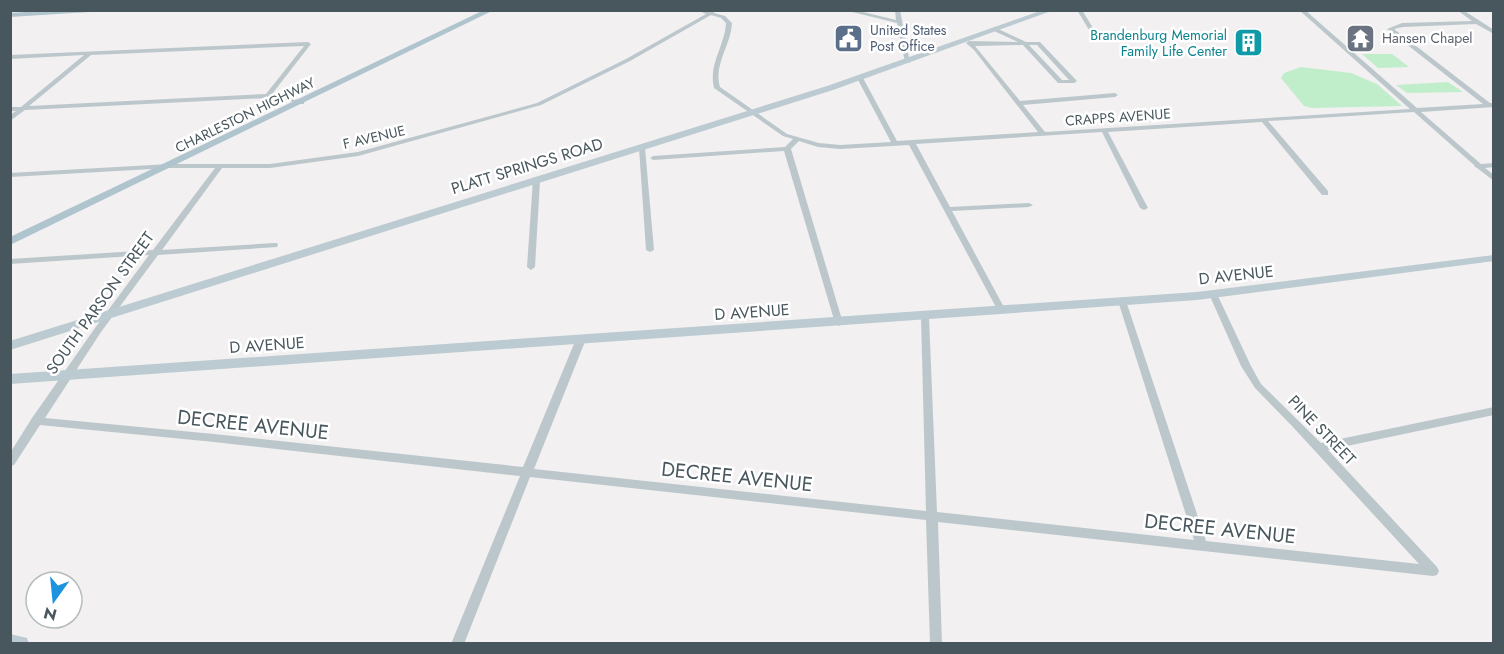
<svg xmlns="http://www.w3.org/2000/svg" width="1504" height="654" viewBox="0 0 1504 654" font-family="Jost,sans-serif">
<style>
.green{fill:#c0eeca}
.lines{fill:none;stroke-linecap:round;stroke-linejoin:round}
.street{fill:#bcc7cc;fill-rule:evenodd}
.secondary{fill:#bccad1;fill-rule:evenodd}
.primary{fill:#b0c4ce;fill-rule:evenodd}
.labels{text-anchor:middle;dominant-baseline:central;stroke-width:5;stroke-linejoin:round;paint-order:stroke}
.far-service-label{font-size:14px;fill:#4e5e75;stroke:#fff;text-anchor:start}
.far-culture-label{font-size:14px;fill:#0d838f;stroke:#fff;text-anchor:end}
.far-worship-label{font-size:14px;fill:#5b616d;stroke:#fff;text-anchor:start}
.far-street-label{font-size:14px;fill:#48575d;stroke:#fff}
.street-label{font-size:16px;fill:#48575d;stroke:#fff}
.near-street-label{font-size:20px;fill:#48575d;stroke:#fff}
</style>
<rect width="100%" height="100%" fill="#f2f0f0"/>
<path class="green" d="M1362,54H1392L1409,67L1378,68Z
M1301,67L1351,73L1377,84L1402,106L1312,108L1304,106L1281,78L1284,73Z
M1448,82L1463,92L1407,93L1396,85Z"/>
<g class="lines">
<path class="street" d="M697,10L714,11V13L725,16L732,23C731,46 713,64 720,87L787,134L819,143L840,145L891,142L857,78L860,76L863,78L897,141L1038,132L974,50L966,43L969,41L1018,42L994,31L993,30L996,28L1026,42H1040L1077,81L1074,83H1058L1023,45L975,46L1020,101L1115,93L1118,95L1115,97L1023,105L1045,132L1410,109L1299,10H1305L1417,108L1483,104L1387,29L1402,23L1472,21L1457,10H1463L1494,30V34L1476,24L1403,27L1394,29L1490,103H1494V107L1421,112L1481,164L1494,163V167L1485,168L1494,175V181L1477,168L1475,167L1474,165L1414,112L1268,121L1328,191V195H1322L1262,122L1108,132L1148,208L1144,210L1140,208L1102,132L916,144L950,207L1029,203L1033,205L1029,207L952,211L1006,311L1002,314L998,311L909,145L840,149L818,147L799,141L791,149L843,323L839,326L835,323L784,151L653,160L650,158L653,156L785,147L793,139L783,136L714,88C708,64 725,46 726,23L721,18L711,15L630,61L541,105L358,156L270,168H222L162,250L274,243H277L278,245L277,247L158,255L101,332L45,418L214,434L523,467L576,339L581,336L586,339L534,469L926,511L921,317L925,314L929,317L937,512L1194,540L1118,301L1122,298L1126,301L1206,541L1419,564L1292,426L1255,388L1241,366L1209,294L1213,291L1217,294L1251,366L1261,384L1321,443L1494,407V415L1328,450L1437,567L1439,571L1437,575L1433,576L938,522L942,644H930L926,520L530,477L464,644H451L520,476L214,442L40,425L14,465L10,466V453L32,418L95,328L149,255L10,264V259L153,250L215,168H170L10,177V173L170,164H270L358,152L537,103L626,59L706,14ZM1029,45H1037L1069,80H1062Z
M844,10H855L896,20L895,10H900L910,63L905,62L897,23Z
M1077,10H1082L1096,33L1100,34L1165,31L1168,33L1165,35L1100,38L1092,35Z
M308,42L311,44L272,94L284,95L304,102V104H300L283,99L268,98L25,110L10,121V115L16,111H10V107H21L84,55L10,59V55ZM304,46L266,94L29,106L91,55Z
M642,146L645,148L654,250L650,252L646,250L639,148Z
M533,179H536L540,181L535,267L531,270L527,267Z"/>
<path class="secondary" d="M1043,10H1054L833,90L10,350V341L827,86Z
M1494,255V261L1197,300L10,384V374L1197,292Z
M10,634L27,638L29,644H10Z"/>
<path class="primary" d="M57,10H121L10,17V13Z
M484,10H494L10,245V237Z"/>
</g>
<defs>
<symbol id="civic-square" viewBox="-11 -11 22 22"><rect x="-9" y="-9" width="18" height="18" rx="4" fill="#5c6f8a" stroke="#fff"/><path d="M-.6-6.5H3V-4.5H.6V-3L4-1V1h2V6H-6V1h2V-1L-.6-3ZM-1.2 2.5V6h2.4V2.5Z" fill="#fff"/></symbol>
<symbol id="temple-square" viewBox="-11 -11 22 22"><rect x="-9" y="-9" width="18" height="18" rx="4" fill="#6b7280" stroke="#fff"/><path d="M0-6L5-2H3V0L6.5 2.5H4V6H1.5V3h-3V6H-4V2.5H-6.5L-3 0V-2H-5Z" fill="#fff"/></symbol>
<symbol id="building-square" viewBox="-11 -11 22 22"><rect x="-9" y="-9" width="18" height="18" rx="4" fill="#0f9aa8" stroke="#fff"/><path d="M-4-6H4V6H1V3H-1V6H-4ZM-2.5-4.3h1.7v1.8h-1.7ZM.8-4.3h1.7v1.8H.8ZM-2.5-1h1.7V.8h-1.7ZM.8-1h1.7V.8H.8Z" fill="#fff"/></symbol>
</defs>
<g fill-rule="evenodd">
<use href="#civic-square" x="832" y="22" width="33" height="33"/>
<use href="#temple-square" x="1344" y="22" width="33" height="33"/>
<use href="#building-square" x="1232" y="26" width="33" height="33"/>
</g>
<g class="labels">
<g class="far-service-label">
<text x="870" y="30">United States<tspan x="870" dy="16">Post Office</tspan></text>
</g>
<g class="far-culture-label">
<text x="1227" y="35">Brandenburg Memorial<tspan x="1227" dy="16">Family Life Center</tspan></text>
</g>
<g class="far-worship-label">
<text x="1382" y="38">Hansen Chapel</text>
</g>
<g class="far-street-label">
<text transform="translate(245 115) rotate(-26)">CHARLESTON HIGHWAY</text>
<text transform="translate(1118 117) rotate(-4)">CRAPPS AVENUE</text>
<text transform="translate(374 137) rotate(-13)">F AVENUE</text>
</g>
<g class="street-label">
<text transform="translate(527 166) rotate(-17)">PLATT SPRINGS ROAD</text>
<text transform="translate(1236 275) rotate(-6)">D AVENUE</text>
<text transform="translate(100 303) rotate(-54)">SOUTH PARSON STREET</text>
<text transform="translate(752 312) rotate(-4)">D AVENUE</text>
<text transform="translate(267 345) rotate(-4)">D AVENUE</text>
<text transform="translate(1322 430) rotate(46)">PINE STREET</text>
</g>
<g class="near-street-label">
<text transform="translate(253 425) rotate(6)">DECREE AVENUE</text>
<text transform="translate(737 477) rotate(6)">DECREE AVENUE</text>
<text transform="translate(1220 529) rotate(6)">DECREE AVENUE</text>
</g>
</g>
<rect width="1504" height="654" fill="none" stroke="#48575d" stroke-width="24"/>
<g transform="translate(54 600) rotate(195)"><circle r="28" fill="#ffffff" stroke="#b6bcbe" stroke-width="1.5"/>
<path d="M0-4.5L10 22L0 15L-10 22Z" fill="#1d92df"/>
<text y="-9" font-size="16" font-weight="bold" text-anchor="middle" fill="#48575d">N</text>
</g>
</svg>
